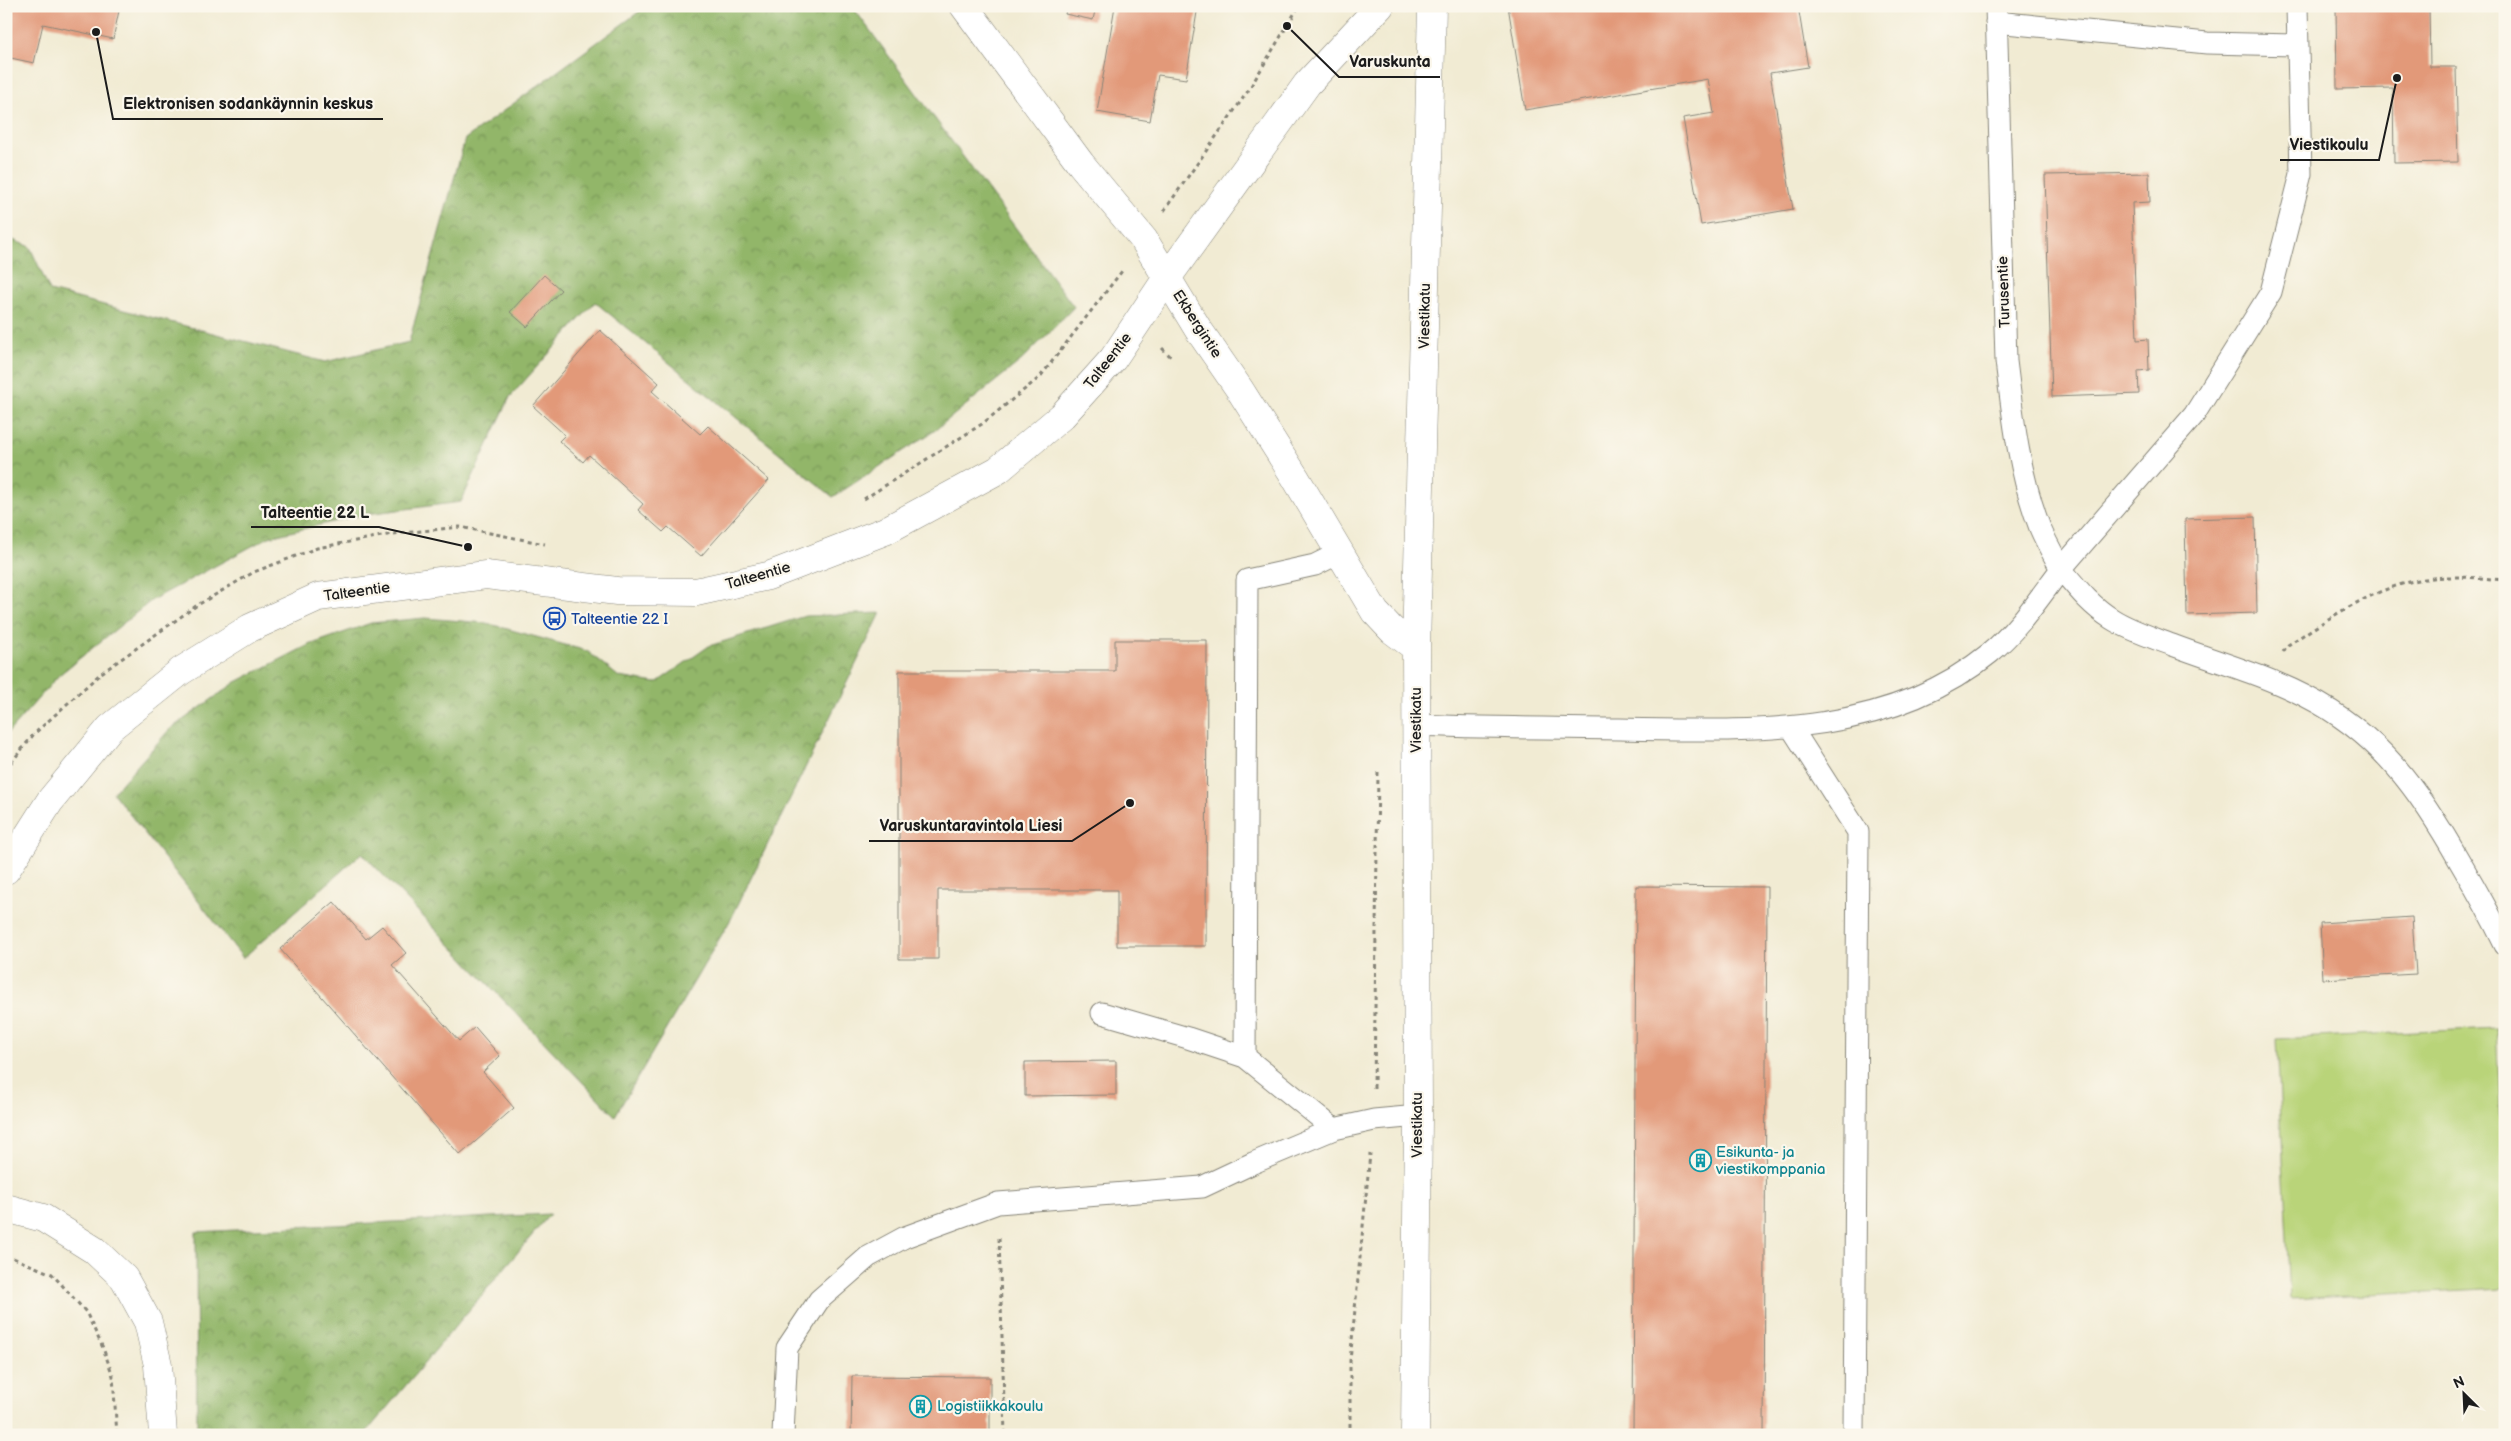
<svg xmlns="http://www.w3.org/2000/svg" width="2511" height="1441" viewBox="0 0 2511 1441" font-family="'Balsamiq Sans',sans-serif">
<style>
.green{fill:#b9d479;stroke:#6a784a}
.forest{fill:url(#forest-crowns);stroke:#576942}
.building{fill:#e29979}
.lines{fill:none;stroke-linecap:round;stroke-linejoin:round}
.service-casing{stroke:#868478;stroke-width:23}
.minor-casing{stroke:#868478;stroke-width:29}
.tertiary-casing{stroke:#868478;stroke-width:29}
.path{stroke:#868478;stroke-width:3;stroke-dasharray:4 4;stroke-linecap:butt}
.service{stroke:#fff;stroke-width:21}
.minor{stroke:#fff;stroke-width:28}
.tertiary{stroke:#fff;stroke-width:28}
.labels{text-anchor:middle;dominant-baseline:central;stroke-width:4.5;stroke-linejoin:round;paint-order:stroke}
.street-label{font-size:15px;fill:#1c1c1c;stroke:#fbf7ec}
.transit-label{font-size:15px;fill:#164399;stroke:#fbf7ec;text-anchor:start}
.culture-label{font-size:15px;fill:#0d838f;stroke:#fbf7ec;text-anchor:start}
.leader{fill:none;stroke:#1c1c1c;stroke-width:2}
.callout-dot{fill:#1c1c1c;stroke:#fbf7ec;stroke-width:2}
.callout-label{font-size:16px;text-anchor:middle;font-weight:bold;fill:#1c1c1c;stroke:#fbf7ec;stroke-width:4.5;stroke-linejoin:round;paint-order:stroke}
</style>
<defs>
<pattern id="forest-crowns" width="20" height="18" patternUnits="userSpaceOnUse" patternTransform="scale(1.25)"><rect width="20" height="18" fill="#92b669"/><path d="M2 6a3 3 0 1 1 6 0M12 15a3 3 0 1 1 6 0" fill="none" stroke="#769356"/></pattern>
</defs>
<rect width="100%" height="100%" fill="#fbf7ec"/>
<filter id="ink" filterUnits="userSpaceOnUse"><feTurbulence type="fractalNoise" baseFrequency=".02" numOctaves="2"/><feDisplacementMap in="SourceGraphic" scale="10" xChannelSelector="R" yChannelSelector="G"/><feConvolveMatrix kernelMatrix="1 2 1 2 8 2 1 2 1" color-interpolation-filters="sRGB"/></filter>
<filter id="wash" filterUnits="userSpaceOnUse"><feTurbulence type="fractalNoise" baseFrequency=".0096" numOctaves="4" result="noise"/><feDisplacementMap in="SourceGraphic" scale="20" xChannelSelector="R" yChannelSelector="G"/><feGaussianBlur stdDeviation="1.12" result="paint"/><feColorMatrix in="noise" values="0 0 0 0 0 0 0 0 0 0 0 0 0 0 0 0 0 1.4 0 .05"/><feComposite in="paint" operator="in"/></filter>
<g filter="url(#wash)">
<rect width="100%" height="100%" fill="#f1ebd3"/>
<path class="green" d="M2496,1028L2505,1207V1288L2290,1299L2277,1039Z"/>
<path class="forest" d="M647,6H852L1074,307L1023,359L934,431L833,497L595,302L510,397L461,502L366,514L269,537L152,600L59,675L6,735V237L30,247L50,291L325,362L409,342L465,139Z
M881,613L731,919L615,1116L362,853L243,958L113,793L169,730L236,682L309,645L371,623L425,618L486,623L587,651L619,677L656,683L709,646L805,616Z
M550,1214L364,1435H197L196,1232Z"/>
<g id="blocks">
<path class="building" d="M6,6H120L113,39L43,24L34,63L6,57Z
M1067,6H1096L1093,20L1065,14Z
M1115,6H1198L1186,79L1158,75L1150,121L1097,112Z
M1508,6H1798L1808,67L1770,73L1793,209L1701,225L1683,118L1714,113L1708,79L1525,110Z
M2336,6H2429L2430,67H2456L2458,162L2394,163L2393,88L2337,89Z
M2149,173L2150,202L2132,203L2137,340L2148,339L2149,370L2138,371L2139,394L2052,397L2045,175Z
M544,275L561,290L527,327L510,312Z
M600,330L659,383L652,391L700,434L708,426L769,480L701,556L668,527L663,532L638,510L643,504L589,455L583,462L559,441L565,435L533,406Z
M2255,517L2257,613L2187,615L2185,519Z
M1115,640H1207L1206,946H1117V890H938V959H899V671H1115Z
M1636,886L1767,887L1764,1435H1633Z
M334,902L366,939L382,926L406,953L392,965L459,1041L475,1027L500,1056L483,1072L514,1108L460,1155L280,949Z
M2412,917L2416,974L2323,979L2320,923Z
M1116,1061V1095L1025,1096V1062Z
M852,1376L990,1377V1435H851Z"/>
</g>
</g>
<g filter="url(#ink)">
<use href="#blocks" fill-opacity="0" stroke="#868478" stroke-width="1"/>
<g class="lines">
<defs>
<path id="service" d="M1996,6L2006,361C2013,418 2019,474 2040,528C2046,542 2054,556 2061,569L2194,415L2271,292L2301,174L2297,6
M1996,22L2207,43L2297,45
M1416,725C1484,728 1552,728 1620,729C1748,731 1885,739 1990,653C2018,630 2039,598 2061,569C2077,588 2091,606 2112,619C2131,631 2154,638 2175,646C2218,662 2264,675 2305,696C2380,734 2420,791 2460,862C2476,889 2491,916 2505,945
M1791,727L1858,832L1854,1435
M1102,1013L1188,1038L1245,1057L1334,1129
M1245,1057L1247,580L1315,565L1341,552
M783,1435L787,1348L819,1300L868,1257L905,1237L998,1203L1202,1187L1253,1163L1334,1129L1374,1120L1418,1116"/>
<path id="minor" d="M964,6L1081,164L1144,240L1198,329L1240,390L1295,477L1375,612L1392,630L1416,648
M6,870L50,801L110,728L181,671L250,628L318,597L486,575L617,591L696,592L768,576L885,531L998,470L1062,416L1113,359L1167,278L1307,84L1380,6
M1415,1435L1418,1116L1416,648L1432,6"/>
<path id="tertiary" d="M6,1208L43,1218L94,1250L124,1278L148,1322L158,1365L163,1435"/>
</defs>
<use href="#service" class="service-casing"/>
<use href="#minor" class="minor-casing"/>
<use href="#tertiary" class="tertiary-casing"/>
<path class="path" d="M1164,211L1248,91L1299,6
M1162,348L1172,358
M864,499L982,424L1040,377L1122,271
M2283,652L2288,645C2329,618 2376,586 2425,579C2451,575 2478,578 2505,580
M6,769L34,734L100,674L196,606L254,572L317,548L393,534L460,527L545,544
M1374,1088L1378,772
M999,1238L1005,1435
M6,1255L52,1274L86,1312L103,1348L113,1376L117,1435
M1350,1435V1361L1370,1154"/>
<use href="#service" class="service"/>
<use href="#minor" class="minor"/>
<use href="#tertiary" class="tertiary"/>
</g>
</g>
<defs>
<symbol id="bus-ring" viewBox="-11 -11 22 22"><circle r="9.5" fill="#fbf7ec" stroke="#1a4fb4" stroke-width="1.5"/><path d="M-5-6H5V4H4V6H2V4H-2V6H-4V4H-5ZM-3.5-4V0h7V-4ZM-3.5 1.2v1.5H-2V1.2ZM2 1.2v1.5H3.5V1.2Z" fill="#1a4fb4"/></symbol>
<symbol id="building-ring" viewBox="-11 -11 22 22"><circle r="9.5" fill="#fbf7ec" stroke="#0f9aa8" stroke-width="1.5"/><path d="M-4-6H4V6H1V3H-1V6H-4ZM-2.5-4.3h1.7v1.8h-1.7ZM.8-4.3h1.7v1.8H.8ZM-2.5-1h1.7V.8h-1.7ZM.8-1h1.7V.8H.8Z" fill="#0f9aa8"/></symbol>
</defs>
<g fill-rule="evenodd">
<use href="#bus-ring" x="542" y="606" width="25" height="25"/>
<use href="#building-ring" x="1688" y="1148" width="25" height="25"/>
<use href="#building-ring" x="908" y="1394" width="25" height="25"/>
</g>
<g class="labels">
<g class="street-label">
<text transform="translate(2004 292) rotate(-92)">Turusentie</text>
<text transform="translate(1425 316) rotate(-89)">Viestikatu</text>
<text transform="translate(1197 324) rotate(57)">Ekbergintie</text>
<text transform="translate(1108 361) rotate(-52)">Talteentie</text>
<text transform="translate(758 576) rotate(-16)">Talteentie</text>
<text transform="translate(357 592) rotate(-8)">Talteentie</text>
<text transform="translate(1416 720) rotate(-90)">Viestikatu</text>
<text transform="translate(1417 1125) rotate(-90)">Viestikatu</text>
</g>
<g class="transit-label">
<text x="571" y="619">Talteentie 22 I</text>
</g>
<g class="culture-label">
<text x="1716" y="1152">Esikunta- ja<tspan x="1716" dy="17">viestikomppania</tspan></text>
<text x="937" y="1406">Logistiikkakoulu</text>
</g>
</g>
<path class="leader" d="M1287 26L1339 77H1440M96 32L113 119H383M2397 78L2379 160H2280M468 547L379 527H251M1130 803L1072 841H869"/>
<g class="callout-dot">
<circle cx="1287" cy="26" r="5"/>
<circle cx="96" cy="32" r="5"/>
<circle cx="2397" cy="78" r="5"/>
<circle cx="468" cy="547" r="5"/>
<circle cx="1130" cy="803" r="5"/>
</g>
<g class="callout-label">
<text x="1390" y="67">Varuskunta</text>
<text x="248" y="109">Elektronisen sodankäynnin keskus</text>
<text x="2329" y="150">Viestikoulu</text>
<text x="315" y="518">Talteentie 22 L</text>
<text x="971" y="831">Varuskuntaravintola Liesi</text>
</g>
<rect width="2511" height="1441" fill="none" stroke="#fbf7ec" stroke-width="25"/>
<g transform="translate(2464 1394) rotate(336)" stroke="#fbf7ec" stroke-width="4" paint-order="stroke">
<path d="M0-4L9 19L0 12L-9 19Z" fill="#1c1c1c"/>
<text y="-8" font-size="14" font-weight="bold" text-anchor="middle" fill="#1c1c1c">N</text>
</g>
</svg>
